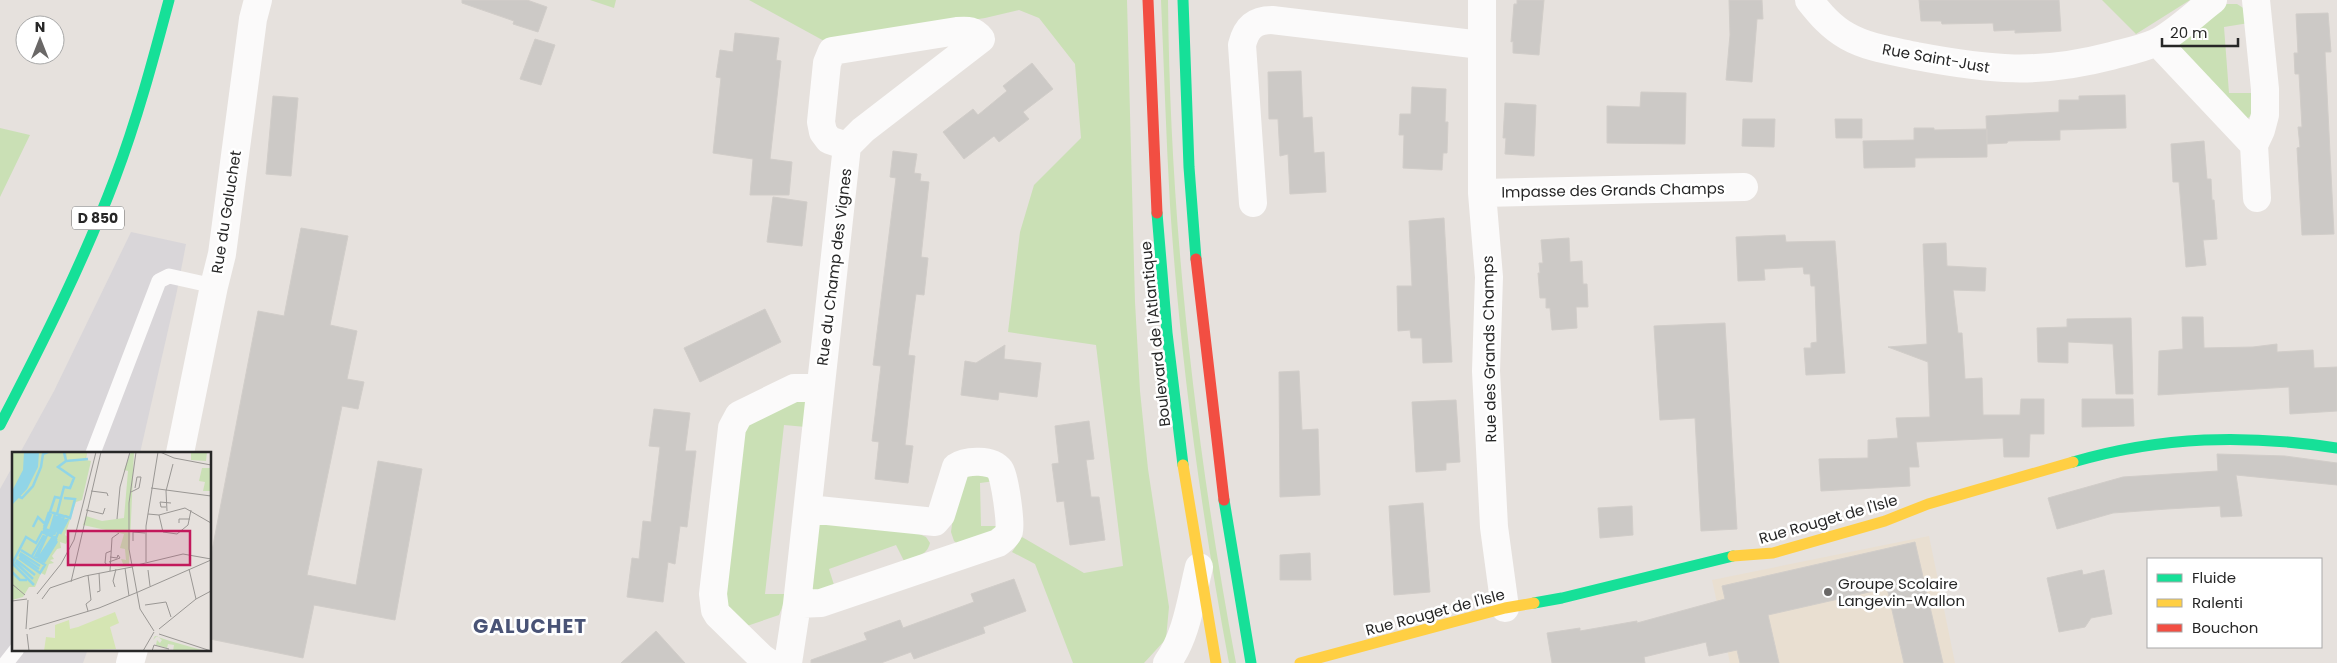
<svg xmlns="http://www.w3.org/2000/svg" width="2337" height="663" viewBox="0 0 2337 663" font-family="Poppins,sans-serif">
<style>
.industrial{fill:#d9d6d9}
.education{fill:#e9dfd1}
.green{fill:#cae0b5}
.building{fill:#ccc9c6;stroke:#d1cdc9}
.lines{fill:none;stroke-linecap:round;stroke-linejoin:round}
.lane{stroke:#fbfafa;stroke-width:15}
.street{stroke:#fbfafa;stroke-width:28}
.fast{stroke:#16e098;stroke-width:11}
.slow{stroke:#ffcf43;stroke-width:11}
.jam{stroke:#f24e42;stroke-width:11}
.poi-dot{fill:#6a6867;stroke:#fff;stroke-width:2}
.labels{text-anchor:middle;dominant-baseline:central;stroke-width:5;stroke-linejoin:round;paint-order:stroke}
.shield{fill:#fff;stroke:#686868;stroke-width:1}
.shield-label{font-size:14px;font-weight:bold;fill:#272727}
.street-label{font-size:15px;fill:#272727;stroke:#fff}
.poi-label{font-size:15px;fill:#272727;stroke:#fff;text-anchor:start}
.district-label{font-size:20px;font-weight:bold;letter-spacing:1px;fill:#495376;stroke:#fff}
.inset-river{fill:none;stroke:#91d5e7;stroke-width:2.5}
.inset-road{fill:none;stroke:#9a9794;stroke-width:1}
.view{fill:#c2185b;fill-opacity:0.15;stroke:#c2185b;stroke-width:2.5}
.inset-edge{fill:none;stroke:#272727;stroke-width:2.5}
</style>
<rect width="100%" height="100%" fill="#e6e1dd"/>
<path class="industrial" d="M131,232L186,244L177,291L140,453H20L54,391Z
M14,464V649H88L83,663H0V489Z"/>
<path class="education" d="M1929,536L1955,663H1730L1712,580Z"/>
<path class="green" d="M590,0H616L614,8Z
M749,0H1127L1135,302L1140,391L1148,469L1169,607L1166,639L1144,663H1073L1035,564L1012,552L1022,537L1084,573L1123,566L1096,345L1008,332L1020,232L1034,185L1081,138L1075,64L1039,18L1019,10L985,18L826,42Z
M1161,0H1168C1170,222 1195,445 1236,663H1229C1201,512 1180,358 1170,205C1166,136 1164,68 1161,0Z
M2102,0H2190L2136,34Z
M2226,4H2237L2248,11L2249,23L2224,27L2229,93H2252L2256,111L2248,118L2237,117L2178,53L2181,37Z
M0,128L30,135L0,197Z
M794,399L805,401L807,406L806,427L784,425L765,594H784L785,600L779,615L741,628L719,595L741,428Z
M973,468L995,481L980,483L981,526H1001L1000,532L959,545L954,541L951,532L959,475Z
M822,521L917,533L926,537L930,543C927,556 915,557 904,561L896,545L829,569L834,585L815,592L807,590L814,528Z"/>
<path class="building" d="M462,0H527L547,7L538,32L513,24L514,21L462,3Z
M1517,0H1544L1539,55L1513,53V41L1511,42L1514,4H1517Z
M1729,0H1762L1763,19H1757L1752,82L1726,80L1730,35Z
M1919,0H2059L2061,31L2015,33V30L1994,31L1993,23L1942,24L1941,21H1921Z
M2328,13L2331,52H2325L2334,234L2302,235L2297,148L2300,147L2298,127H2302L2299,74H2295L2294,53H2298L2296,14Z
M735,33L779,38L776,60L781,61L770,159L792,162L789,195H750L753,159L713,153L721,78L716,77L720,50L733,52Z
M535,39L555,45L541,85L520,79Z
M1032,63L1053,89L1023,112L1029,119L999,142L994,136L964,159L943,132L973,109L978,115L1007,91L1003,86Z
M1301,71L1303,118L1312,117L1314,153L1324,152L1326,192L1290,194L1288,154L1280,156L1278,119H1269L1268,72Z
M1412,87L1446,89L1445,122H1448L1447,153H1443L1442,170L1403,168L1404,135H1399L1400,114H1411Z
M1641,92L1686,93L1685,144L1607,143V106L1640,107Z
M2125,95L2126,128L2060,130V140L2008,141L2007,143L1987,144L1986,116L2059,112V100H2079V96Z
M273,96L298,98L291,176L266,174Z
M1505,103L1536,105L1534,156L1505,154L1506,138H1503Z
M1743,119H1775L1774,147L1742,146Z
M1835,119H1862V138H1836Z
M1914,128H1934V130L1987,129V157L1915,158V167L1864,168L1863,141L1914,140Z
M2204,141L2207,179H2211L2212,200H2214L2217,239L2203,240L2206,265L2186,267L2179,182H2173L2171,144Z
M893,151L917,154L914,173L921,174L920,181L929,182L921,257L928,258L924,295L916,294L908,355L915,356L905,445L913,446L908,483L875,479L879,442L872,441L881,366L873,365L896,178L890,177Z
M773,197L807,202L802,246L767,242Z
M1444,218L1452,362L1423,363L1422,338H1411L1410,330L1398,331L1397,286H1412L1409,221Z
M301,228L348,236L330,325L357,331L347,379L364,382L358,409L342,406L307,575L356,585L378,461L422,469L395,620L314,605L303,658L210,639V561L258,311L284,316Z
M1785,235L1786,242L1835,241L1845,373L1806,375L1804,348H1811V343L1817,342L1815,286H1811L1810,274H1804L1803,267L1764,269L1765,280L1738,281L1736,237Z
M1569,238L1570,262L1582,261L1583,284H1587L1588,307H1576L1577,328L1552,330L1550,308H1546V298H1540L1538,273H1540L1539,263H1543L1541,240Z
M1946,243L1947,266L1986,268L1985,291L1953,290L1958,333H1962L1965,379L1982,378L1983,415H2020L2021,399H2044V434H2030L2029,457H2004L2003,438L1916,442L1919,467H1909L1910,486L1821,491L1819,459L1868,458V440L1898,438L1896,418L1930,417L1928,362L1888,347L1927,344L1923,244Z
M765,309L781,342L700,382L684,348Z
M2182,317H2203L2204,348L2253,347L2277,344V352L2313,350L2314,368L2337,367V411L2290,414L2289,387L2158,395L2159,351L2183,349Z
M2131,318L2133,394H2116L2113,344L2068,342V363L2038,362L2037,328L2067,327V319Z
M1725,323L1737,529L1701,531L1695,418L1660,420L1654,326Z
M1005,345L1004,359L1041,363L1037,397L999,392L998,400L961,395L965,361L976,363Z
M1299,371L1302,430L1318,429L1320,495L1280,497L1279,372Z
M2082,399H2133L2134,426L2082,427Z
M1456,400L1460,462L1446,463V470L1416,472L1412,402Z
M654,409L690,413L685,451H696L687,527L680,526L675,564L668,562L663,602L627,597L632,558L639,559L643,521L651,522L660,447L649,446Z
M1089,421L1094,459L1086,460L1091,497H1099L1105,540L1070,545L1064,501L1057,502L1052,464L1059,463L1055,426Z
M2217,454L2285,456L2337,463V485L2236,475L2242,516L2221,517L2220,506L2167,509L2113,513L2057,529L2048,498L2123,477L2218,471Z
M1423,503L1430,592L1394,595L1389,506Z
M1632,506L1633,535L1600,538L1598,508Z
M1915,542L1943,663H1904L1887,588L1768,615L1779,663H1740L1737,650L1709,656L1706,642L1644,657L1645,663H1552L1547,633L1580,628V631L1637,621V623L1725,599L1722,586Z
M1310,553L1311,580H1280V555Z
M2082,570L2083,575L2104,570L2112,614L2091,618L2085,627L2059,632L2047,578Z
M1014,579L1026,611L983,627L985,633L914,659L911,652L881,663H811V660L867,640L864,633L900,620L903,628L974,602L971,594Z
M656,631L685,663H621Z"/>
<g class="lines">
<path class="lane" d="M93,453L159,281L169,276L214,286
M6,663L17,649"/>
<path class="street" d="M1482,0V193L1489,277L1486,371L1494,527L1505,608
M1809,0C1820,14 1831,27 1847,36C1868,48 1893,51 1916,56C1990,70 2038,75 2111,56C2126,52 2141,49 2155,43C2172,36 2197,12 2213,0
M2256,0L2265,89V115L2261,130L2254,145L2257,198
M2157,42L2254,145
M1482,193L1744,187
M1253,203L1242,45C1246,28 1254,20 1272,20L1481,45
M180,453L214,286L222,254L253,19L258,0
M797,604L821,603L998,543C1002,540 1007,537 1009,531C1011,523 1005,477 1000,470C992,459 966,460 956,467L941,515L935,522L808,509
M130,663L134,649
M769,663L762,658L718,615L715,610L713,594L732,428L739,415L794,388H820
M788,663L797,604L847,146L863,130L981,39C974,30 968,30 957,31L832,51L827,63L821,122L823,132L829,140L847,146
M1167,663C1187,636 1191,599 1199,567"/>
<path class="fast" d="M1183,0L1189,167L1196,259
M1157,213L1167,333L1183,465
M0,425C42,344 83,263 115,178C137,120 153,60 169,0
M2073,462C2163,436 2245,434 2337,448
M1224,500L1251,663
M1534,603L1562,598L1733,556"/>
<path class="slow" d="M1183,465L1216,663
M1733,556L1773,553L1885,521L1928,504L2073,462
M1300,663L1505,608L1534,603"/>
<path class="jam" d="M1148,0L1157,213
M1196,259L1224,500"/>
</g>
<circle class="poi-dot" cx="1828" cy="592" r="5"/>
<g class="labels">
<rect class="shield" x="72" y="206.5" width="52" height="23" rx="4"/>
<g class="shield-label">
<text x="98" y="218">D 850</text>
</g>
<g class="street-label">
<text transform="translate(1936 58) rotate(10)">Rue Saint-Just</text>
<text transform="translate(1613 190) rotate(-1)">Impasse des Grands Champs</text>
<text transform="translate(226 212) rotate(-81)">Rue du Galuchet</text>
<text transform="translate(834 267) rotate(-83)">Rue du Champ des Vignes</text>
<text transform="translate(1155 334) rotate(-96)">Boulevard de l'Atlantique</text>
<text transform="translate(1489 349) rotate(-91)">Rue des Grands Champs</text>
<text transform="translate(1828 519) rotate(-16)">Rue Rouget de l'Isle</text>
<text transform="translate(1435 612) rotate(-15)">Rue Rouget de l'Isle</text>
</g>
<g class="poi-label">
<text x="1838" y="583">Groupe Scolaire<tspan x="1838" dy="17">Langevin-Wallon</tspan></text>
</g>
<g class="district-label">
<text x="530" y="626">GALUCHET</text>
</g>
</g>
<g transform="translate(12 452)">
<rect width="199" height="199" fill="#e6e1dd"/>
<path d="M0,0H75L74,8L79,9L70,48L64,50L53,83L57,86L54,92L48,90L49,96L45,97L40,104L42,107L38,108L42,111L37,112L33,123L29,121L23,135H17L11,145L0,148ZM119,0H122L117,112L115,114L100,117L112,114L109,107L114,108L113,97L108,96L112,82L71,73L74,64L90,69L112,66L116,19L112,18ZM179,0H195L194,9L179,8ZM190,16H199V39H191L193,30L187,29ZM143,184L158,189L193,199H161L162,193L156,192L155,196L144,193L145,188L148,191L150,188L145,184L141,188Z" fill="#cae0b5"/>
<path d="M75,0L73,7L55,8V0ZM103,160L107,171L98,175L104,197L32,199L34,185L43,186V173L57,168L58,177L66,175Z" fill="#d5e5b3"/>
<path d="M12,0H27L26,15L15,37L0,53V39L11,18Z" fill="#91d5e7"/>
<path class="inset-river" d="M54,9L76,7M5,44L10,46L21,34L29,15L31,2L36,0M52,46L63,47L58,66L53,64M45,62L38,60L43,45L48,46M21,75L26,65L33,72M32,75L37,60M31,76L38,79L43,62M33,77L39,62M31,78L40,83L47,63M44,80L50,66M46,81L54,67M39,82L45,64M48,82L56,67M42,83L49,64M8,101L28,114M7,103L27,117M20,104L32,83M23,105L34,84M25,105L35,83M7,106L28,121L33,113L9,98M24,106L30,109L43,88M26,107L40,86L44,88L31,110M28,107L40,87M4,108L23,123M29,108L42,88M3,110L21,127M32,110L45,89M0,112L14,85L24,91L30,80L44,86L46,81L52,64L45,62L49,46L52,35L58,36L62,26L46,15L54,9L52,0M1,112L22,133M0,120L8,128H15"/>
<path class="inset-road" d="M124,0L117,51V97L128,157L142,179M148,0L162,6L199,13M139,36L199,44M79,39L95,41L96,44M119,40L127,36L129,25H125L123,36M154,55H149L148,50L159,51M74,58L91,62L93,56M155,59L154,39L161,12M136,62L147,63L173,56L199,71M147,63L151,80L165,82L176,73L179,58M105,67L108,35L118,0M167,71V67H178M121,89V80L133,81M97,110L108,106L106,103L105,106L98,105M134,110V74L146,0M97,114L93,111L94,101L99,99M121,114L171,102L199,107M113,116L117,144M177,117L184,147M136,118L138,134M98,119L100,86L107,81M76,123L79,148L74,152L76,159M59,130L89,0M0,132L13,143M103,135L101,129L104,117M85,140L88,139L87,121M126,140L199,108M25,142L49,112L62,88L84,0M30,147L38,136L73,124L120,115M0,149L15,147M133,153L154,150L159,165M14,177L16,148M17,177L87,156L126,140M147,177L184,147L199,139M15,182L17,199M147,182L199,199M131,199L142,180M140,199L142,193L157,197"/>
<path class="view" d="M56,79H178V113H56Z"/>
<rect width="199" height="199" class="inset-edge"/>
</g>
<rect x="2147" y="558" width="175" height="90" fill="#ffffff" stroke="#a9a9a9"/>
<rect x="2157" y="574" width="25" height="8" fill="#16e098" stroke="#a9a9a9"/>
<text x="2192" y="583" font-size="15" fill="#272727">Fluide</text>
<rect x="2157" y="599" width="25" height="8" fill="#ffcf43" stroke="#a9a9a9"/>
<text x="2192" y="608" font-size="15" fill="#272727">Ralenti</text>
<rect x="2157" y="624" width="25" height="8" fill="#f24e42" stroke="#a9a9a9"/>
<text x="2192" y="633" font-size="15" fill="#272727">Bouchon</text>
<g transform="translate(40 40)"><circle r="24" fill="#ffffff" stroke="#a9a9a9"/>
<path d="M0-4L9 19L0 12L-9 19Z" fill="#6a6867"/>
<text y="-8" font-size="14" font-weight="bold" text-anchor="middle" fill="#272727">N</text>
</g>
<path d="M2162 38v8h76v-8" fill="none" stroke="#272727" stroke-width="2.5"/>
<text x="2170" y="38" font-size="15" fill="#272727" stroke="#ffffff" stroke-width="4" paint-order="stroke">20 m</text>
</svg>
